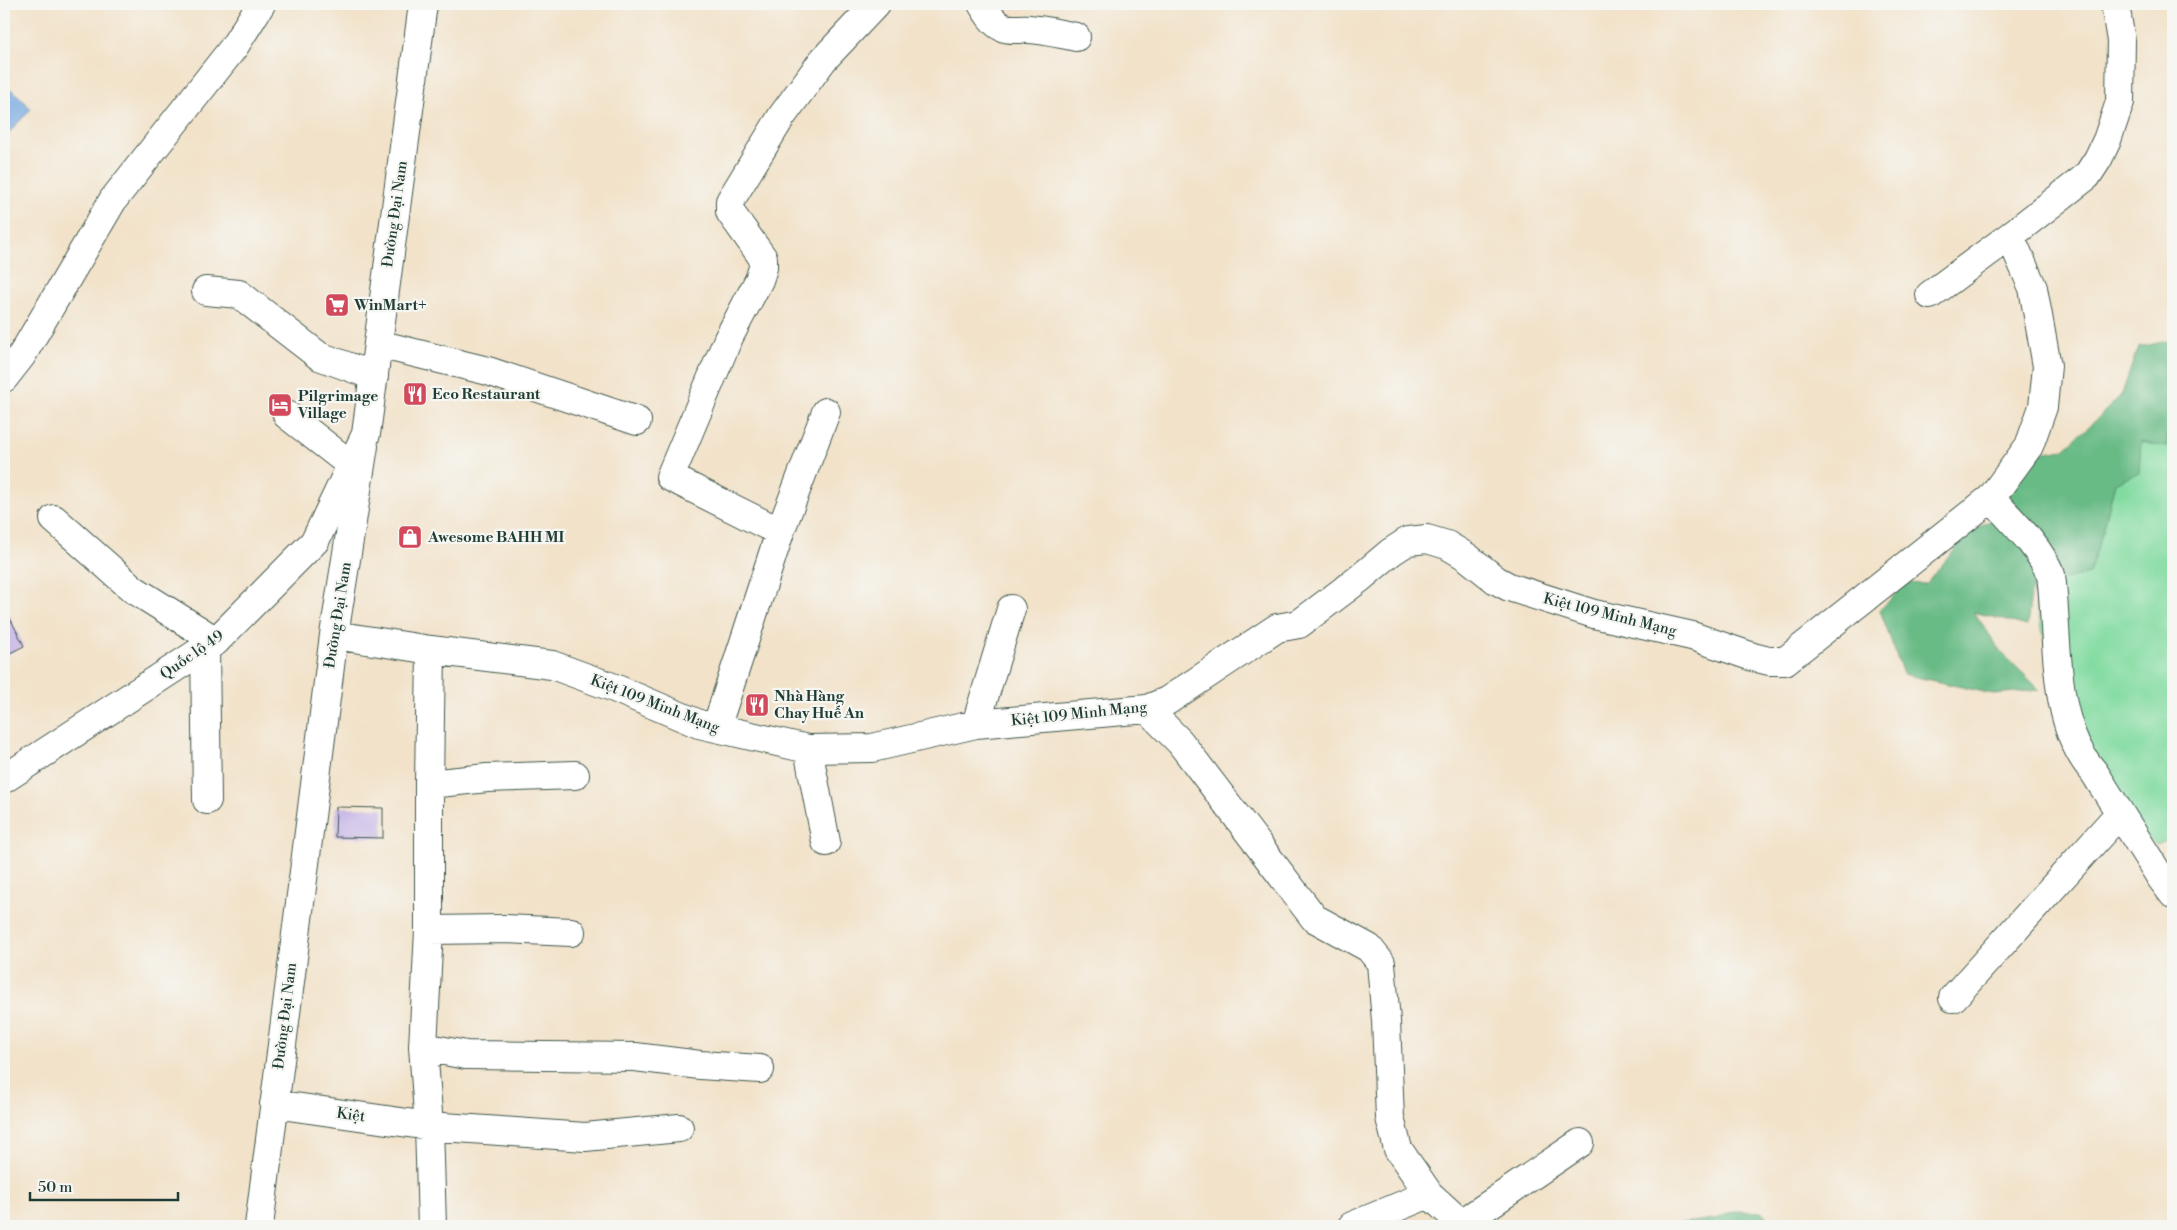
<svg xmlns="http://www.w3.org/2000/svg" width="2177" height="1230" viewBox="0 0 2177 1230" font-family="'Libre Bodoni',serif">
<style>
.green{fill:#82dba0;stroke:#508c6a}
.forest{fill:#69bb86;stroke:#447c5d}
.water{fill:#72a6df;stroke:#48728a}
.building{fill:#c0ace4}
.lines{fill:none;stroke-linecap:round;stroke-linejoin:round}
.minor-casing{stroke:#3f564a;stroke-width:30}
.highway-casing{stroke:#3f564a;stroke-width:30}
.minor{stroke:#fff;stroke-width:28}
.highway{stroke:#fff;stroke-width:28}
.labels{text-anchor:middle;dominant-baseline:central;stroke-width:4.5;stroke-linejoin:round;paint-order:stroke}
.street-label{font-size:15px;fill:#1f3d34;stroke:#f6f6f2}
.poi-label{font-size:15px;font-weight:bold;fill:#1f3d34;stroke:#f6f6f2;text-anchor:start}
</style>
<rect width="100%" height="100%" fill="#f6f6f2"/>
<filter id="ink" filterUnits="userSpaceOnUse"><feTurbulence type="fractalNoise" baseFrequency=".02" numOctaves="2"/><feDisplacementMap in="SourceGraphic" scale="10" xChannelSelector="R" yChannelSelector="G"/><feConvolveMatrix kernelMatrix="1 2 1 2 8 2 1 2 1" color-interpolation-filters="sRGB"/></filter>
<filter id="wash" filterUnits="userSpaceOnUse"><feTurbulence type="fractalNoise" baseFrequency=".0096" numOctaves="4" result="noise"/><feDisplacementMap in="SourceGraphic" scale="20" xChannelSelector="R" yChannelSelector="G"/><feGaussianBlur stdDeviation="1.12" result="paint"/><feColorMatrix in="noise" values="0 0 0 0 0 0 0 0 0 0 0 0 0 0 0 0 0 1.4 0 .05"/><feComposite in="paint" operator="in"/></filter>
<g filter="url(#wash)">
<rect width="100%" height="100%" fill="#f2e2c9"/>
<path class="green" d="M2173,403V838L2157,845L2086,788L2062,717L2032,585L2089,573L2103,530L2115,483L2141,442L2166,446L2170,411Z"/>
<path class="forest" d="M2173,340V403L2170,411L2166,447L2141,442L2139,473L2115,483L2103,530L2089,574L2032,585L2027,626L1974,612L2002,653L2040,690L1993,694L1903,674L1880,610L1906,583L1926,584L1969,533L1993,519L2022,456L2064,449L2094,422L2122,394L2138,347Z
M1735,1211L1761,1212L1773,1222L1771,1226H1657L1715,1219Z"/>
<path class="water" d="M12,89L31,109L4,138V97Z"/>
<g id="blocks">
<path class="building" d="M4,606L24,646L4,656Z
M336,807L383,808V838L335,837Z"/>
</g>
</g>
<g filter="url(#ink)">
<use href="#blocks" fill-opacity="0" stroke="#3f564a" stroke-width="1"/>
<g class="lines">
<defs>
<path id="minor" d="M982,4C987,12 993,23 1002,27C1011,31 1020,28 1029,29C1045,30 1060,34 1076,37
M206,291L239,294L319,356L374,376
M1930,295L2010,236
M378,344L488,371L637,421
M4,378L22,355L113,200L234,47L261,4
M287,415L351,465
M1991,498C2013,522 2038,545 2051,575C2059,637 2050,723 2094,772L2161,878L2173,894
M54,519L133,589L216,641
M780,532L670,477L728,339L759,280L763,268V258L730,212V201L782,116L823,60L876,4
M334,635L431,650L552,665L612,687L699,724L808,749L872,748L976,724L1147,709L1167,701L1277,628L1299,624L1359,579L1391,552L1408,541L1427,539L1447,545L1467,557L1496,580L1509,587L1594,614L1692,636L1753,657L1769,661H1785L1991,498L2029,446L2043,407L2047,366L2033,288L2010,236L2087,176L2098,159L2107,140L2120,102L2121,41L2115,4
M205,648L207,800
M431,650L429,784V930L423,1047L429,1126L432,1226
M1147,709L1180,742L1314,918L1369,948L1381,963L1386,1021L1390,1118L1398,1149L1429,1194L1464,1226
M976,724L1011,609
M716,728L780,532L826,412
M808,749L826,842
M429,784L487,778L575,775
M429,930L505,929L571,932
M1953,998L2119,814
M423,1047L466,1055L635,1057L700,1065L760,1069
M274,1104L429,1126L585,1137L679,1128
M1462,1223L1580,1143
M259,1226L334,635L364,446
M1352,1226L1429,1194"/>
<path id="highway" d="M4,779L216,641L315,541L366,434L423,4"/>
</defs>
<use href="#minor" class="minor-casing"/>
<use href="#highway" class="highway-casing"/>
<use href="#minor" class="minor"/>
<use href="#highway" class="highway"/>
</g>
</g>
<defs>
<symbol id="supermarket-square" viewBox="-11 -11 22 22"><rect x="-9" y="-9" width="18" height="18" rx="4" fill="#d1495b" stroke="#f6f6f2"/><path d="M-6-5.5h2.5l.6 2H6L4.5 2H-2.5L-4.4-4H-6ZM-1.5 3.2a1.3 1.3 0 1 0 .1 0ZM3 3.2a1.3 1.3 0 1 0 .1 0Z" fill="#fff"/></symbol>
<symbol id="restaurant-square" viewBox="-11 -11 22 22"><rect x="-9" y="-9" width="18" height="18" rx="4" fill="#d1495b" stroke="#f6f6f2"/><path d="M-5-6h1v4h1v-4h1v4h1v-4h1v5L-1.5 .5V6h-2V.5L-5-1ZM5-6V6H3V1.5H1.5Q1.5-4 5-6Z" fill="#fff"/></symbol>
<symbol id="hotel-square" viewBox="-11 -11 22 22"><rect x="-9" y="-9" width="18" height="18" rx="4" fill="#d1495b" stroke="#f6f6f2"/><path d="M-6-4.5h1.5V1H6V5H4.5V3h-9V5H-6ZM-4 0a1.8 1.8 0 1 1 3.6 0ZM.5 0V-2.5h3Q6-2.5 6 0Z" fill="#fff"/></symbol>
<symbol id="shop-square" viewBox="-11 -11 22 22"><rect x="-9" y="-9" width="18" height="18" rx="4" fill="#d1495b" stroke="#f6f6f2"/><path d="M-5-2.5h2.3a2.7 3.5 0 0 1 5.4 0H5L5.5 6h-11ZM-1.5-2.5h3a1.5 2.3 0 0 0-3 0Z" fill="#fff"/></symbol>
</defs>
<g fill-rule="evenodd">
<use href="#supermarket-square" x="323" y="291" width="28" height="28"/>
<use href="#restaurant-square" x="401" y="380" width="28" height="28"/>
<use href="#hotel-square" x="266" y="391" width="28" height="28"/>
<use href="#shop-square" x="396" y="523" width="28" height="28"/>
<use href="#restaurant-square" x="743" y="691" width="28" height="28"/>
</g>
<g class="labels">
<g class="street-label">
<text transform="translate(395 214) rotate(-82)">Đường Đại Nam</text>
<text transform="translate(338 615) rotate(-81)">Đường Đại Nam</text>
<text transform="translate(1610 615) rotate(14)">Kiệt 109 Minh Mạng</text>
<text transform="translate(192 655) rotate(-35)">Quốc lộ 49</text>
<text transform="translate(655 704) rotate(21)">Kiệt 109 Minh Mạng</text>
<text transform="translate(1079 714) rotate(-6)">Kiệt 109 Minh Mạng</text>
<text transform="translate(285 1016) rotate(-83)">Đường Đại Nam</text>
<text transform="translate(351 1115) rotate(8)">Kiệt</text>
</g>
<g class="poi-label">
<text x="354" y="305">WinMart+</text>
<text x="432" y="394">Eco Restaurant</text>
<text x="298" y="396">Pilgrimage<tspan x="298" dy="17">Village</tspan></text>
<text x="428" y="537">Awesome BAHH MI</text>
<text x="774" y="696">Nhà Hàng<tspan x="774" dy="17">Chay Huế An</tspan></text>
</g>
</g>
<rect width="2177" height="1230" fill="none" stroke="#f6f6f2" stroke-width="20"/>
<path d="M30 1192v8h148v-8" fill="none" stroke="#1f3d34" stroke-width="2.5"/>
<text x="38" y="1192" font-size="15" fill="#1f3d34" stroke="#f6f6f2" stroke-width="4" paint-order="stroke">50 m</text>
</svg>
